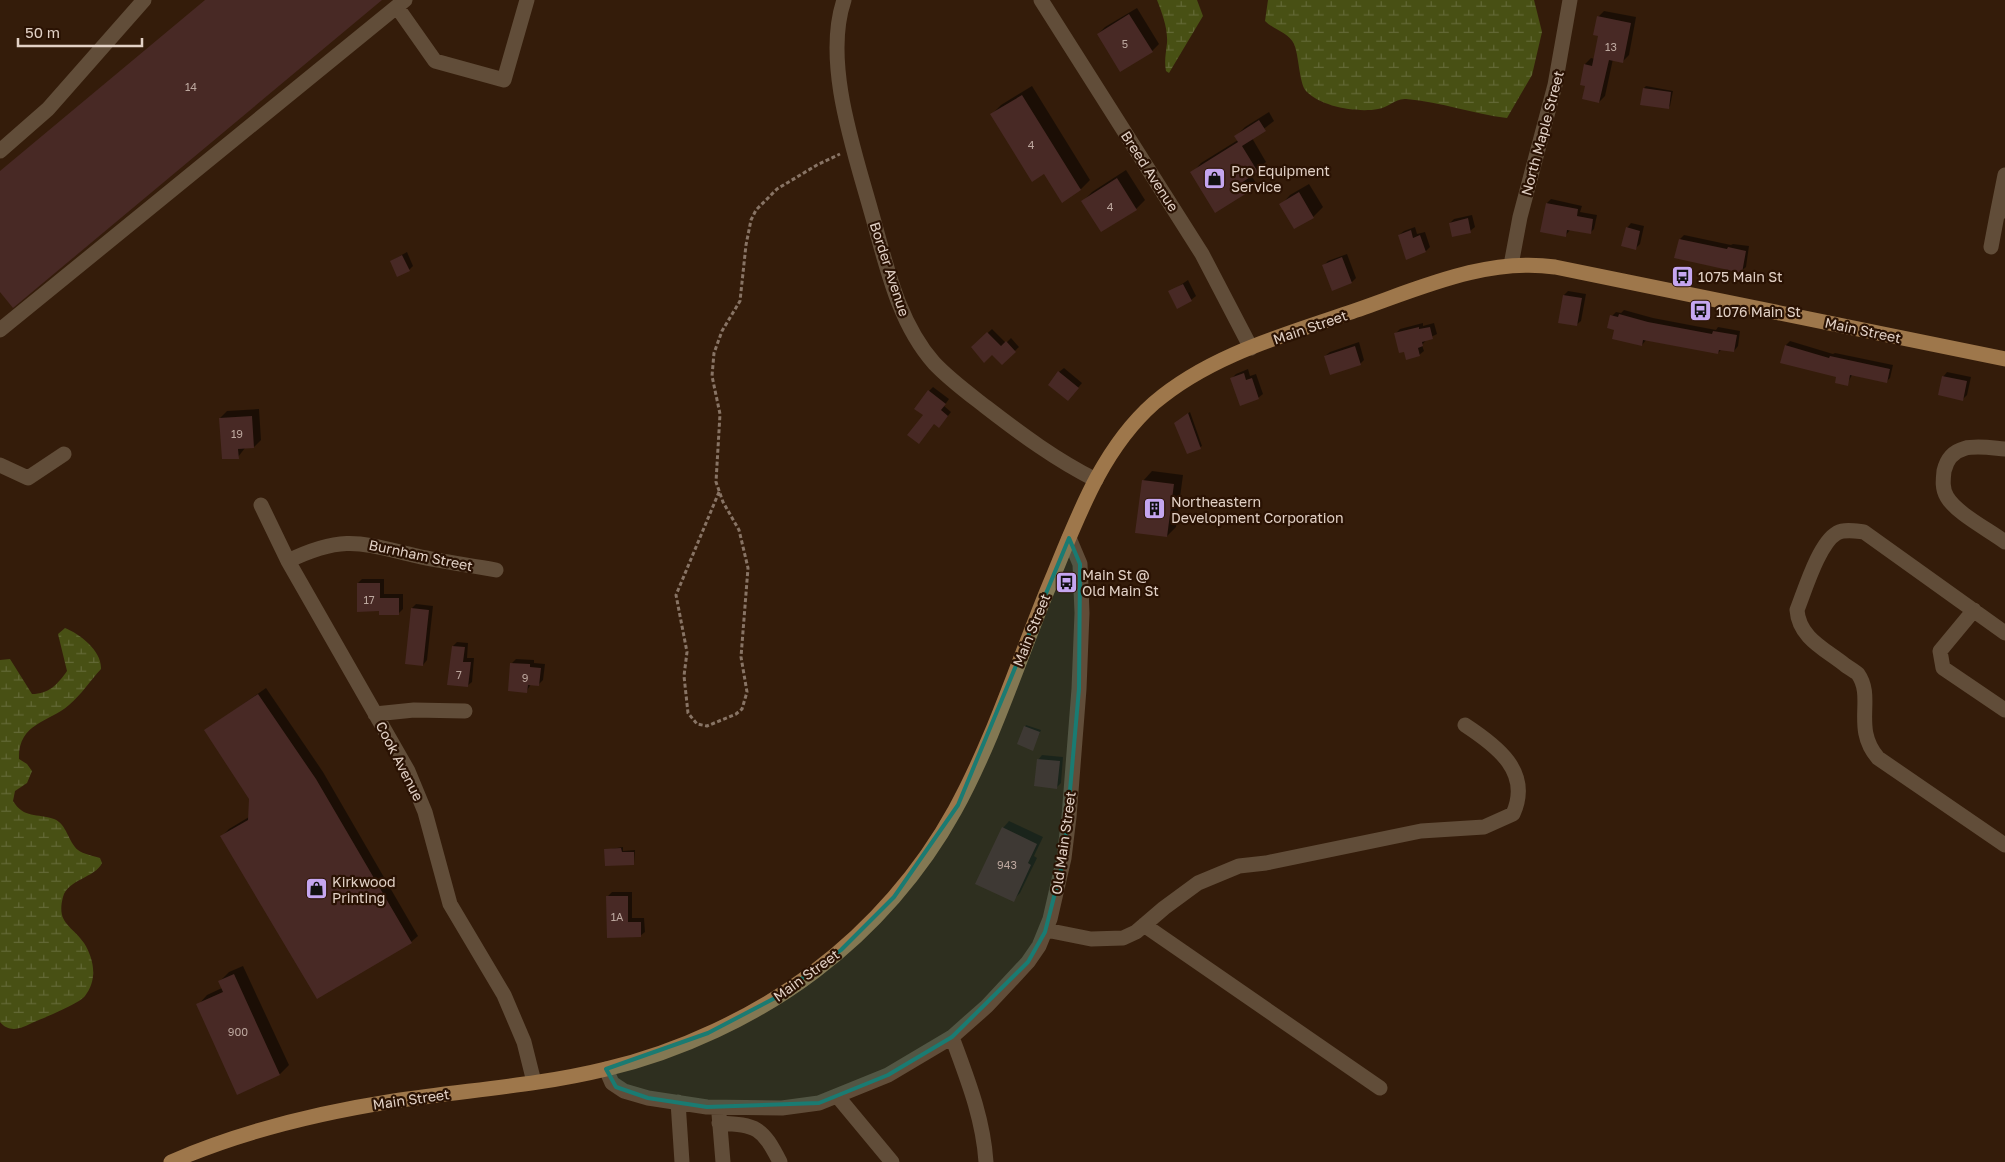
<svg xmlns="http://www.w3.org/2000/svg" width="2005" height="1162" viewBox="0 0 2005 1162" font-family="'Golos Text',sans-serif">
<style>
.wetland{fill:url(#wetland-marsh)}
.shadow{fill:#0007}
.building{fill:#482925}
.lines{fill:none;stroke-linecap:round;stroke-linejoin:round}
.path{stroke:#887465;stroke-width:3;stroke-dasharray:4 2.5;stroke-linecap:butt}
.minor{stroke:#614d39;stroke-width:15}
.major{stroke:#9e774b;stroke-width:15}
.marked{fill:#1a7b72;fill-opacity:0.2;stroke:#1a7b72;stroke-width:4;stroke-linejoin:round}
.labels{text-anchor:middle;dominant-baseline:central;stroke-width:4.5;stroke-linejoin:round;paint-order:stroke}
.number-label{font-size:11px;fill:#bca79e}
.street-label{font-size:14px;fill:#e2d1c6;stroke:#2a1203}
.poi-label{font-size:14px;fill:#e2d1c6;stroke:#2a1203;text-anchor:start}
</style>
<defs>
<pattern id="wetland-marsh" width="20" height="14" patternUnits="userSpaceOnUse" patternTransform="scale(1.25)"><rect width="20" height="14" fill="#485014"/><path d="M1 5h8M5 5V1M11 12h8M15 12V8" fill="none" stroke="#626835"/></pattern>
</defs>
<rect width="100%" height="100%" fill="#341c0a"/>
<path class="wetland" d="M1157,0H1197L1203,16L1169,73L1166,71C1164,61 1166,53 1167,43C1168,28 1162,13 1157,0Z
M1268,0H1534L1542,32L1532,75L1507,118C1473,114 1442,102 1406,99C1395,98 1388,108 1378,109C1358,113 1321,107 1306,91C1299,83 1299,55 1294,44C1289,33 1274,30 1265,21Z
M65,628C80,634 102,651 101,669C90,681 81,695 69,705C48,723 18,723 19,759L27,764L32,771L27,783L15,791L13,801C24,819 37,813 54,819C67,824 68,842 78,850C83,854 94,856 100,858L102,863C95,878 68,879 63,897C56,924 72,925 84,943C94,959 98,979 85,996C80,1003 44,1018 34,1022C22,1028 10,1034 0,1022V660L10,659L32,694C49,694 58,684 67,671L58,634Z"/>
<path class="shadow" d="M1137,8L1159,44L1152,51L1098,34L1105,27Z
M1604,11L1636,17L1629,55L1623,61L1613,59L1605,96L1599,102L1586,85L1585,64L1591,58L1595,59L1600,35L1598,17Z
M1032,86L1090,180L1081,189L1045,173L992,114L1001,105Z
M1646,86L1673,91L1670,106L1668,108L1644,88Z
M1269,112L1274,121L1252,138L1266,162L1251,175L1256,183L1246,192L1216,211L1192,173L1201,163L1238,140L1236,136L1245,127Z
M1126,170L1145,200L1136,209L1083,201L1092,192Z
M1309,184L1323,207L1313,217L1294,228L1281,205L1290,195Z
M1551,199L1582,206L1580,212L1597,215L1594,229L1590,233L1570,230L1565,236L1541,231L1547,203Z
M1472,215L1475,227L1470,231L1450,223L1454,219Z
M1631,223L1644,226L1640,244L1636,248L1627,228Z
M1415,227L1417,234L1425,232L1430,247L1426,251L1406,258L1399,235L1404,231Z
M1684,235L1731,245L1733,244L1749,246L1746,267L1741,271L1680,239Z
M407,252L413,266L409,270L391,261Z
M1347,254L1356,278L1352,282L1332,289L1323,266L1328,261Z
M1188,280L1196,296L1191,300L1170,292Z
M1568,291L1586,294L1581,321L1576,325L1559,322L1564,295Z
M1624,310L1653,318L1716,330L1718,327L1740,331L1738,346L1734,351L1722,349L1718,353L1646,340L1642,345L1616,329L1612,316L1616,312L1621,313Z
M1423,323V326L1434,323L1437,334L1427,339L1422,345L1424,351L1419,355L1405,350L1395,334L1400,329Z
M992,329L1006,343L1011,338L1019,347L1002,363L992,353L973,347Z
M1790,341L1833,354L1835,353L1893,365L1890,378L1886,382L1852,375L1847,384L1837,376L1781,362L1786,345Z
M1359,342L1364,360L1360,364L1325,356L1330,352Z
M1064,368L1082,383L1072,395L1059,372Z
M1248,369L1250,376L1256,374L1263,394L1258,398L1232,378L1236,374Z
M1947,372L1971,377L1967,395L1963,399L1943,377Z
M933,387L949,399L944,406L951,412L943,422L935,423L925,415L929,391Z
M259,409L261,440L254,447L245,448L238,457L220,418L227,411Z
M1190,412L1202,446L1188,453L1177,421Z
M1152,471L1183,475L1176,527L1167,536L1143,481Z
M362,579H384V594H403V609L399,613L380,610L358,583Z
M416,604L433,606L427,660L423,665L412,608Z
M457,642L468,643L467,658H474L472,682L467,686L453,646Z
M516,659L534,660V663L545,664L543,680L539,684H531L526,692L512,663Z
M266,688L323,772L418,936L411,942L222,836L229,829L249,817L250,798L206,730Z
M1026,725L1041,730L1033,749L1025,727Z
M1042,755L1063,757L1061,783L1056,788L1038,760Z
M1009,821L1043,837L1034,856L1037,858L1020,893L1013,900L1003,828Z
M623,847V851L635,850L634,863L605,850Z
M612,892H632V918H644L645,932L640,936H608V896Z
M243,966L289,1065L280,1074L238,1093L198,1005L207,995L222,988L219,982L229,972Z"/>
<path class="building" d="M205,0H382L13,308L0,292V171Z
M1129,14L1153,52L1120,72L1097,34Z
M1597,16L1631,23L1623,63L1609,60L1599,103L1582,99L1585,86L1580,85L1584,64L1592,66L1598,36L1593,35Z
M1643,88L1671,92L1669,109L1640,105Z
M1022,95L1081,190L1062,203L1044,174L1032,182L990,114Z
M1259,120L1266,131L1242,146L1258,172L1241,183L1247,193L1215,213L1190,172L1238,142L1234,136Z
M1117,178L1137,210L1101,232L1081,201Z
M1299,192L1314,218L1294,229L1279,204Z
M1546,203L1578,209L1577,216L1593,219L1591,234L1567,230L1566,237L1540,232Z
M1468,218L1471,233L1452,237L1449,223Z
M1626,227L1640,231L1636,250L1621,246Z
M1411,230L1413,238L1420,235L1426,252L1406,260L1398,235Z
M1679,239L1727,249L1728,247L1746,251L1742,273L1674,258Z
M402,255L410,271L397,277L390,261Z
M1342,257L1352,283L1332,291L1322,265Z
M1183,284L1192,301L1177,309L1168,291Z
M1563,295L1582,298L1577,326L1558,323Z
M1619,314L1648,322L1712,334L1713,331L1737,335L1734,352L1719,350L1718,354L1643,340L1642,346L1612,339L1614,330L1607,328L1610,315L1618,317Z
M1419,327V329L1430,327L1433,339L1422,342L1423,346L1418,348L1420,356L1406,360L1404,352L1399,353L1394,333Z
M987,332L1001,346L1006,341L1016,352L1002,365L992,355L984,363L971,347Z
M1785,345L1829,358L1830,356L1890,369L1887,383L1850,375L1848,386L1835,383L1836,377L1780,363Z
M1355,346L1361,365L1330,375L1324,356Z
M1058,371L1079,388L1068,401L1048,385Z
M1244,373L1246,380L1252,378L1259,399L1240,406L1230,378Z
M1942,376L1967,381L1963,401L1938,395Z
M928,390L946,404L941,410L948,416L939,428L934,424L919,444L907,435L923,415L914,409Z
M1188,413L1201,449L1187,454L1174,423Z
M252,416L254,448L238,449L239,459H222L219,418Z
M1142,480L1174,484L1167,537L1135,533Z
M357,583H380V598H399V615H379V611L357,612Z
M411,608L429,610L423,666L405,664Z
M452,646L465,647L463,662H471L468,687L447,685Z
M510,663L530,664V667L541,668L539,686L528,685L527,693L508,691Z
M258,694L316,779L412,943L317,999L220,836L248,820L249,799L204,730Z
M1024,726L1040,732L1033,751L1017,744Z
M1037,759L1060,761L1057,789L1034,786Z
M1002,827L1037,844L1028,863L1031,865L1014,902L975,884Z
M621,848L622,852H634V865L605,866L604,849Z
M606,896H628V922H641V937L607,938Z
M234,974L280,1075L237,1095L196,1004L223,992L218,981Z"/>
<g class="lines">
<path class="path" d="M719,492L676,595L687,652L684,676L688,713L697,724L707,726L736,714L742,709L747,692L741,657L748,568L739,530L723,502L716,482L720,414L712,376L714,353L722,331L740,301L746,245L751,220L756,210L777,189L817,165L840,154"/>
<path class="minor" d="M844,0C823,62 854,150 871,211C886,263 897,321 934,363C950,380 968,393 986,407C1021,434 1056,460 1096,480
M1041,0L1202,254L1251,348
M397,7L435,61L504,80L527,0
M0,151L48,109L144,0
M1998,210L2005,175
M1991,247L1998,210L2005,211
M1511,265L1520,217L1555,85L1570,0
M0,330L405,0
M2005,449C1981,447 1951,440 1944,471C1943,480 1942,489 1947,497C1956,513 1989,530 2005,542
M0,465L28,478L64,454
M261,505L288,561L408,771L425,812L450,904L504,995L524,1042L534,1082
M288,561C344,534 361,543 417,556C443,562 470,565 496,570
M1974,610L1940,651L1943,668L2005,710
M2005,633L1864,532C1855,531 1845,529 1837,533C1819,543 1805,590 1797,610C1799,638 1825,649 1845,665C1849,668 1855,671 1858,674C1875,698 1852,728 1878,758L2005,845
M375,714L414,710L465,711
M1144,925L1380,1088
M1046,930L1091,939L1123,938L1136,932L1164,908L1198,883L1239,866L1266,863L1421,831L1484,827L1513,814C1532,772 1497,746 1465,725
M952,1037C967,1078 983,1117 986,1162
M606,1069L612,1083L624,1091L648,1098L707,1107L782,1108L819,1103L888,1075L952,1037L987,1006L1028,962L1039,946L1050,919L1064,858L1069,817L1079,689L1082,613L1080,564L1069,538
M838,1097L892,1162
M678,1102L682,1162
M719,1114L723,1162
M719,1123C757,1125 762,1127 780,1162"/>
<path class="major" d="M171,1162C242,1131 317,1113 394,1101C465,1090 537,1086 606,1069C679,1052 756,1016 815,971C872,928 921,872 955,810C995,737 1020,655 1052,579C1078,516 1102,449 1154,403C1209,356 1281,336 1348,313C1414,291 1483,257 1555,267L2005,359"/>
</g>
<path class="marked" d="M1069,538L1080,564L1079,689L1064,858L1045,932L1028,962L952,1037L888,1075L819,1103L707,1107L648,1098L616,1087L606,1069L708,1033L775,998L841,950L894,897L958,805Z"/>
<defs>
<symbol id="shop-square" viewBox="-11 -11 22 22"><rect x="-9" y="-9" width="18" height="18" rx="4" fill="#c5a6f0" stroke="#2a1203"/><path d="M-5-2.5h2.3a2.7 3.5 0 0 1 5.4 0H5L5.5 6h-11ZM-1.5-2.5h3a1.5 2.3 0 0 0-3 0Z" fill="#111"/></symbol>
<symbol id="bus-square" viewBox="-11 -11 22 22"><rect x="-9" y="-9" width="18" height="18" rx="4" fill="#c5a6f0" stroke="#2a1203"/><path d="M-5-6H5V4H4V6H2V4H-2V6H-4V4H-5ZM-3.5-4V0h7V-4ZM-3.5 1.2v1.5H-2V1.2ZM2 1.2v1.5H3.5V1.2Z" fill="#111"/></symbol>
<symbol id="building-square" viewBox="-11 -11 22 22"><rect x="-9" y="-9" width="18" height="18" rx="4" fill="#c5a6f0" stroke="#2a1203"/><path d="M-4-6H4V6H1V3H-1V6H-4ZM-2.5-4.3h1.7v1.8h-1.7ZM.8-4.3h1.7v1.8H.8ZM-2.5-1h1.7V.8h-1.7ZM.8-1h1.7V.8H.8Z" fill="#111"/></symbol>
</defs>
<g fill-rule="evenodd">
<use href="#shop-square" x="1202" y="166" width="25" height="25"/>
<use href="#bus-square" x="1670" y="264" width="25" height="25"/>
<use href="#bus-square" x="1688" y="298" width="25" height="25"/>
<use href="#building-square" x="1142" y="496" width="25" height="25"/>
<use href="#bus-square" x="1054" y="570" width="25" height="25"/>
<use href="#shop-square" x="304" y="876" width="25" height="25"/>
</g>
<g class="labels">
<g class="number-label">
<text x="1125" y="43">5</text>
<text x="1611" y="46">13</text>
<text x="191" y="86">14</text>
<text x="1031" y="144">4</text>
<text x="1110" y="206">4</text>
<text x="237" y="433">19</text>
<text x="369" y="599">17</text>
<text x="459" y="674">7</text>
<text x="525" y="677">9</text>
<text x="1007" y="864">943</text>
<text x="617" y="916">1A</text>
<text x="238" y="1031">900</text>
</g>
<g class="street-label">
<text transform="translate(1542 133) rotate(-75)">North Maple Street</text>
<text transform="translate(1150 171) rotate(57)">Breed Avenue</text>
<text transform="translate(890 269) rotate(72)">Border Avenue</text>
<text transform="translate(1310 327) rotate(-19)">Main Street</text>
<text transform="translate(1863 330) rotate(12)">Main Street</text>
<text transform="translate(421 555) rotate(12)">Burnham Street</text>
<text transform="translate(1031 630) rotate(-68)">Main Street</text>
<text transform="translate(400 761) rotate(63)">Cook Avenue</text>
<text transform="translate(1063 843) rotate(-82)">Old Main Street</text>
<text transform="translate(806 975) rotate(-36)">Main Street</text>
<text transform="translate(411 1099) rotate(-8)">Main Street</text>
</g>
<g class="poi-label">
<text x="1231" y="170">Pro Equipment<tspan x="1231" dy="16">Service</tspan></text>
<text x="1698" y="276">1075 Main St</text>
<text x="1716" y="311">1076 Main St</text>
<text x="1171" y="501">Northeastern<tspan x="1171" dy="16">Development Corporation</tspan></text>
<text x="1082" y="574">Main St @<tspan x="1082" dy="16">Old Main St</tspan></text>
<text x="332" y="881">Kirkwood<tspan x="332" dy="16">Printing</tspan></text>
</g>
</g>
<path d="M18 38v8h124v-8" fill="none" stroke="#e2d1c6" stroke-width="2.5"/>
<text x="25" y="38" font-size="15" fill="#e2d1c6" stroke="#2a1203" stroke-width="4" paint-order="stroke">50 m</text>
</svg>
